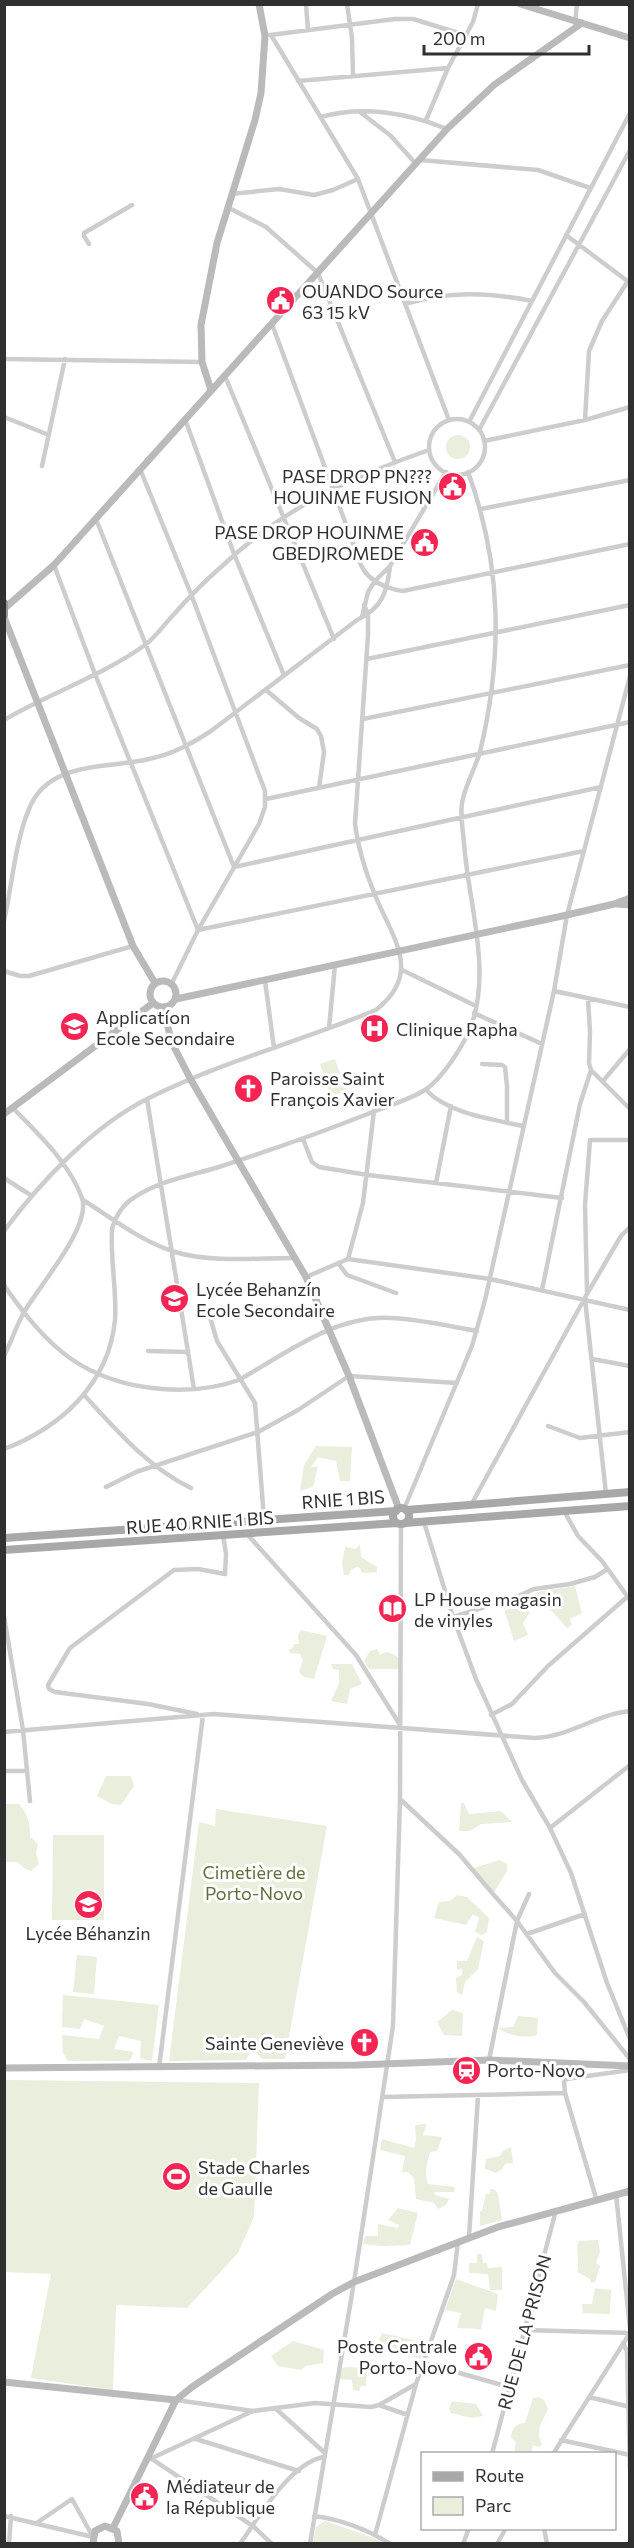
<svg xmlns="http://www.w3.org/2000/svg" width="634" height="2548" viewBox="0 0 634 2548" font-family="Commissioner,sans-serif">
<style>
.green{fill:#e9eedd}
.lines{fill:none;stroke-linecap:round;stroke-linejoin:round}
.street{stroke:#cdcdcd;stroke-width:4.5}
.secondary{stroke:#bababa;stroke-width:7}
.primary{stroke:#a8a8a8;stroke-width:8}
.highway{stroke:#979797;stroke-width:8}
.labels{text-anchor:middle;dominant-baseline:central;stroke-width:6;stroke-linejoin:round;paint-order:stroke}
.poi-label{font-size:18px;fill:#303030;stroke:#fff;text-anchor:start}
.street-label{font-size:18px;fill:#303030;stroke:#fff}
.park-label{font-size:18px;fill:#5b7039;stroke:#fff}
</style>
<rect width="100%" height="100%" fill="#fff"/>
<path class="green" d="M446 447a12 12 0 1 1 24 0a12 12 0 1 1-24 0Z
M335,1059L346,1091L331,1096L320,1064Z
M316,1446L352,1447L350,1481H340L336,1461L318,1457L311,1467H318L313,1487L300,1491L304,1465Z
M360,1545L361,1557L377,1567V1572L362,1573L360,1568L356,1567L351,1570L349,1575H344L342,1563L345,1547L355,1549Z
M575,1586L582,1613L570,1619L572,1625L567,1628L536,1594L542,1591Z
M511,1601L522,1605L530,1612L523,1623L528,1635L514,1641L505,1612Z
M301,1630L327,1636L314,1679L304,1677L299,1672L303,1660L300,1654L290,1653L288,1650L293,1648L294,1644H299L298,1635Z
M377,1649L380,1655L386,1652L394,1654L401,1660V1669H369L364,1661L370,1651Z
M331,1664H352L362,1684L350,1689L347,1704L331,1701L339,1683V1670L333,1669Z
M106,1776H131L134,1786L121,1805L112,1804L97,1796Z
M461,1803H464L469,1814L501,1811L512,1822L481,1824L470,1831H459Z
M5,1804H19C28,1815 30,1822 30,1837L38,1844L36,1853L39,1864L31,1871L24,1868L17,1862H5Z
M216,1809L327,1826L285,2059H262L255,2051L250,2052L246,2060L169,2061L199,1822L215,1826Z
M53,1835H104V1920H52Z
M499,1860L507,1864V1871L493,1894L474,1868Z
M457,1895L467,1897L489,1918L487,1932L482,1935L475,1932L479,1918L473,1914L466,1925L434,1918L439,1902L450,1901Z
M477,1937L484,1941L478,1969L465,1982L462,1995L457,1993L456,1978L462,1975V1969L457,1970V1961H467Z
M77,1955L97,1957L94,1994L73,1992Z
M63,1995L159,2005L152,2061L140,2058L141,2041L119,2036L114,2049L134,2052L129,2061H68L63,2053L62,2035L99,2039L104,2026L84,2019L80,2029L62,2027Z
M452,2010L463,2013L462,2036L444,2035L437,2022Z
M518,2016L538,2018L537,2035C525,2039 508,2035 498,2028L513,2027Z
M5,2080L259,2083L254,2217L238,2253L187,2308L116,2305L113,2390L31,2378L51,2274L5,2272Z
M427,2124L423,2135L442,2137L437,2151L430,2152C427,2163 424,2173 428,2184L455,2187L454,2192H434L435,2195L449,2199L446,2205L438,2209L434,2203L416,2199L414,2178L408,2172H402L405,2156L380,2150L382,2139L414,2148L416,2139L415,2125Z
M511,2147L513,2163L505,2164L503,2168L496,2173L485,2169L486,2159L500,2156L503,2151Z
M490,2189H494L498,2194L502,2220L480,2226V2211H482L486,2194H490Z
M398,2208L418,2213L410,2245L382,2246L363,2244L365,2236H378V2224L398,2228L399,2225L388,2220Z
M598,2240L600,2252L596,2263L600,2266L595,2282L591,2283L590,2279L577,2272C580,2261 576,2252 578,2241Z
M477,2254H482L483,2263H487L488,2268L502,2267V2290H490L488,2274L469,2273V2263H477Z
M456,2279L498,2294L496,2311L485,2308L481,2329L457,2328L461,2313L445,2310Z
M595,2288L611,2290L610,2314L583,2313L582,2304H592Z
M382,2333L426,2343L421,2359L377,2345Z
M293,2341L324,2350L323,2363L306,2366L301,2370L278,2366L271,2356Z
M348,2367L367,2368L366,2386H361L359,2391L353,2390L352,2380L339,2379L341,2368Z
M539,2397L544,2400L548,2409C542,2423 535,2430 542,2445L539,2447L533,2445L531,2453H514L516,2442L511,2438C512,2428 515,2424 525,2423L533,2398Z
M452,2401L476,2404L483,2416L472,2418L451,2413L449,2409Z
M325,2521L374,2538L383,2543H313L316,2527Z"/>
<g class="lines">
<path class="street" d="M306,4L308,30
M347,4L352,38L353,76
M575,23L577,4
M270,35L395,19H413L465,35
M271,35L358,179L449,420
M298,81L448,68
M360,112L391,136L416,164
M321,117C362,105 408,113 447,129
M426,120L448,68L473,22L478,4
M420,160L538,170L590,188
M231,194L279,189L314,195L333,190L358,179
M227,207L266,227L318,273L395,462
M566,235L630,283
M89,244L84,236V233L132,205
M405,304C448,291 488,292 532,301
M272,324L361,565C368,581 387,589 403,591L630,544
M4,359L202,362
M225,376L334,639
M4,417L49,435
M185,419L234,554L284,675
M429 447a28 28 0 1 1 56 0a28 28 0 1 1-56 0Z
M585,420L589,351L602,321L628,281
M469,422L630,113
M479,430L630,150
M484,441L585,420L630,407
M42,466L65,359
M140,469L191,594L265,791V807L259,824L198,930L172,983
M481,509L630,480
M96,519L234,867L601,787
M54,565L95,674L198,930L584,851
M362,617L368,592L375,581L390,566L446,472
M367,659L630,605
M266,690L299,718L317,729L321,736L324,752L319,788
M363,719L630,665
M4,720C50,693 102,676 145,645C156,637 166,622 176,612C190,596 205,581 221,567C283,508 349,478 429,450
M266,799L630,722
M4,921C12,886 15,842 29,809C48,760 108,769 149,759C173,754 191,744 211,731L357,620C382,608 387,593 390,566
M402,970L476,1006
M4,971L20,976H29L133,946
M265,981L274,1048
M554,991L630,1007
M474,1013L542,1044
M329,1028L335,965
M482,1064L502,1065L505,1067L507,1086V1123
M591,1070L630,1109
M603,1081L630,1049
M426,1090C449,1114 491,1119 523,1126
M147,1099L194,1389
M303,1139L312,1162L319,1167L368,1175L562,1198
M4,1178L32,1196
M436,1183L451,1106
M83,1200C112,1218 142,1242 175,1252C212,1263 257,1258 295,1258
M4,1231C40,1182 94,1125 149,1098C221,1062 301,1041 376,1010C423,973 393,939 375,895C366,873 358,848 355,824L368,635V614L364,605
M348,1259L363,1203L374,1111
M338,1263L347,1275L396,1293
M306,1277L348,1259L490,1279L630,1310
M4,1285C46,1347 85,1383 162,1389C189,1391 214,1389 239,1380C285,1354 335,1315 390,1318C419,1319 448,1326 477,1331
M542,1290L580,1104L591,1070L589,1063L590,1032L588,999
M587,1292L585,1205L590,1140H630
M585,1299L606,1494
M210,1317L217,1341L255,1403L264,1519
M148,1351L188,1352
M4,1356C11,1342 16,1327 23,1314C37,1288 92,1227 82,1198C69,1162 38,1134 13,1108
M592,1359L630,1366
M85,1396C117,1431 148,1467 191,1488
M548,1426L580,1438L630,1432
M4,1449C60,1428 109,1384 115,1320C117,1290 110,1259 112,1229C116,1215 123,1204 135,1197C159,1181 192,1175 219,1167C268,1151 317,1134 365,1115C384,1107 407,1101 425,1090C442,1079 464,1045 471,1026C492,969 468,902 464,843C463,830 460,816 462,803C465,785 475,769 480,752C503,656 502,565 468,472
M106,1487L136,1472L258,1432L298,1410L349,1376L457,1383
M471,1505L587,1294L621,1236L630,1227
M404,1509L472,1346L485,1300L554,991L567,915L630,676
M564,1511L578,1536L602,1561L630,1600
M424,1522L453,1617L476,1679L522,1780L550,1828L571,1873L607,1983L630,2039
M246,1533L356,1655L400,1725
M4,1616L23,1730L30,1801
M453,1617L514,1598L534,1589L570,1584L595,1577L606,1570
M197,1714L148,1704L55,1692L49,1689L48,1685L70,1648L174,1570L198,1569L225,1574L226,1554L223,1535
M491,1715L512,1704L548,1666L627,1597
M4,1732L214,1714L535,1738C569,1737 597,1714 630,1711
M4,1771H27
M400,1799L459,1854L493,1894L517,1921L555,1973L584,2002L630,2059
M550,1828L630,1765
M527,1934L585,1914
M489,2060L517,1921L529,1894
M159,2068L203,1715
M383,2097L565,2093
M616,2194L630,2329
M596,2198L565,2093L564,2082L566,2079L630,2070
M469,2237L478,2096
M524,2330L630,2333
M623,2343L627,2351L630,2470
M424,2363L509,2387
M589,2397L630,2407
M176,2400L253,2411L315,2403L371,2407L379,2405L416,2384L454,2275L458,2242
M379,2405L408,2415
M275,2408L325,2453
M196,2439L299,2471
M561,2440L630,2455
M492,2454L556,2210
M553,2454L630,2333
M150,2459L253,2411
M152,2459L253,2526L272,2544
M4,2516L93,2537
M314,2516C340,2519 369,2530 390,2544
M38,2522L72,2499L93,2537
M544,2528L547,2544
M375,2535L416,2384
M9,2544L11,2516
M240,2544C258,2518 291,2462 324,2457
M310,2544L354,2282L393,2026L400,1799L401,1524
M463,2544L469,2528
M497,2544L506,2528"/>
<path class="secondary" d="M520,4L630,38
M211,390L202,362L201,325L217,243L255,120L261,93L265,36L259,4
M6,607L54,565L447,129L494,85L582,23
M4,617L133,946L155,983
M617,904L630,905
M150 994a13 13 0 1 1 26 0a13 13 0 1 1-26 0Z
M176,999L567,915L614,904L630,898
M163,1008L172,1043L191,1080L306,1277L349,1376L399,1509
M4,1114L153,1003
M4,2068L357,2065L489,2060L630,2066
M4,2382L176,2400
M113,2528L176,2400L192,2387L332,2294L354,2282L498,2227L630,2191
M93,2544L95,2531L105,2526L117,2531L119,2544"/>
<path class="primary" d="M393 1516a8 8 0 1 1 16 0a8 8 0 1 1-16 0Z
M406,1510L630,1492
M405,1523L630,1506
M4,1538L396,1511
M4,1550L397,1523"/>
<path class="highway" d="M4,603V615"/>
</g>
<defs>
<symbol id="civic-disc" viewBox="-11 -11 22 22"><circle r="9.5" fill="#f42552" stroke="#fff"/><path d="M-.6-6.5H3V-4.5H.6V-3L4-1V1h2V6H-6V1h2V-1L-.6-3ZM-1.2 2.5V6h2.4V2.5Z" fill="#fff"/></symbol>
<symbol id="school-disc" viewBox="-11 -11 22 22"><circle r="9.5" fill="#f42552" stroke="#fff"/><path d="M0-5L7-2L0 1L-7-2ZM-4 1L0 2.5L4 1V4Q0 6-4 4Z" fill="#fff"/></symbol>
<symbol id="hospital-disc" viewBox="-11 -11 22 22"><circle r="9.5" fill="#f42552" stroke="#fff"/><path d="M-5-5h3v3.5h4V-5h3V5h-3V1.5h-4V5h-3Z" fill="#fff"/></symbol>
<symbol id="church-disc" viewBox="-11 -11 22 22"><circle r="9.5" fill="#f42552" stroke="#fff"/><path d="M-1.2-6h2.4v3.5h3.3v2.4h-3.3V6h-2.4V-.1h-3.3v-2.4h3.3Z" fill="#fff"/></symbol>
<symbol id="library-disc" viewBox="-11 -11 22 22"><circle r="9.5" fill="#f42552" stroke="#fff"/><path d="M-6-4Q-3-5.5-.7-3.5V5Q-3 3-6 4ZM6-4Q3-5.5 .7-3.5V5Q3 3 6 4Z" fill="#fff"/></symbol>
<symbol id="station-disc" viewBox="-11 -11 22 22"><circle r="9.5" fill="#f42552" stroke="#fff"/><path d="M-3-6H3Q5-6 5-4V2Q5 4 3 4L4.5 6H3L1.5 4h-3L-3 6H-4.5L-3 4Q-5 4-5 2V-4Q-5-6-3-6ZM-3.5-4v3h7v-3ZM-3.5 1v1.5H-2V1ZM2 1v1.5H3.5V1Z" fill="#fff"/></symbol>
<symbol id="stadium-disc" viewBox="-11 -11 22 22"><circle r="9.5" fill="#f42552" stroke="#fff"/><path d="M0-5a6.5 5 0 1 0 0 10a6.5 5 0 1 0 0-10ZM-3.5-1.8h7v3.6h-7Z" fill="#fff"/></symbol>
</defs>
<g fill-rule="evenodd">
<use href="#civic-disc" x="264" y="284" width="33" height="33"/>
<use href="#civic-disc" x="436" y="470" width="33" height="33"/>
<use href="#civic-disc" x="408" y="526" width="33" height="33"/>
<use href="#school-disc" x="58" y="1010" width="33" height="33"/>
<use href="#hospital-disc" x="358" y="1012" width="33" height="33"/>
<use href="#church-disc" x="232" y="1072" width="33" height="33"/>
<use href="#school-disc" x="158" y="1282" width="33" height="33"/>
<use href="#library-disc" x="376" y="1592" width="33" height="33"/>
<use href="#school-disc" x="72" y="1888" width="33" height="33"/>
<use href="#church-disc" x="348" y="2026" width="33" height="33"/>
<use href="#station-disc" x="450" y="2054" width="33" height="33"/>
<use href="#stadium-disc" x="160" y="2160" width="33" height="33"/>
<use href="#civic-disc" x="462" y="2340" width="33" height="33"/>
<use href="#civic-disc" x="128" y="2480" width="33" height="33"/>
</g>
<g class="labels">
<g class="poi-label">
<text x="302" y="291">OUANDO Source<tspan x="302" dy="21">63 15 kV</tspan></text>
<text x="432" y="476" text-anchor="end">PASE DROP PN???<tspan x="432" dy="21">HOUINME FUSION</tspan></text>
<text x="404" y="532" text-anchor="end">PASE DROP HOUINME<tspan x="404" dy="21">GBEDJROMEDE</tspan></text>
<text x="96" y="1017">Applicatíon<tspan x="96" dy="21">Ecole Secondaire</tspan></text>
<text x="396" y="1029">Clinique Rapha</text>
<text x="270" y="1078">Paroisse Saint<tspan x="270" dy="21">François Xavier</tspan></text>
<text x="196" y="1289">Lycée Behanzín<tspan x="196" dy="21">Ecole Secondaire</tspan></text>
<text x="414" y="1599">LP House magasin<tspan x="414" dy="21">de vinyles</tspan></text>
<text x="88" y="1933" text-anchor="middle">Lycée Béhanzin</text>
<text x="344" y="2043" text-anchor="end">Sainte Geneviève</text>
<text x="487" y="2070">Porto-Novo</text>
<text x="198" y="2167">Stade Charles<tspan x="198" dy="21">de Gaulle</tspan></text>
<text x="457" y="2346" text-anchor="end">Poste Centrale<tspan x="457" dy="21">Porto-Novo</tspan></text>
<text x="166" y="2486">Médiateur de<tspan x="166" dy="21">la République</tspan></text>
</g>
<g class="street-label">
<text transform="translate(343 1499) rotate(-4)">RNIE 1 BIS</text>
<text transform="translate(200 1522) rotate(-4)">RUE 40 RNIE 1 BIS</text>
<text transform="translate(524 2332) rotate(-75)">RUE DE LA PRISON</text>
</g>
<g class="park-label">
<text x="254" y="1872">Cimetière de<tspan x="254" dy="21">Porto-Novo</tspan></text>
</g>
</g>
<rect width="634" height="2548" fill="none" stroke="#303030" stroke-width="12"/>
<rect x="421" y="2452" width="195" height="78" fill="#ffffff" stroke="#acacac" stroke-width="1.5"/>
<rect x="433" y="2472" width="30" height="9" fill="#a8a8a8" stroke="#acacac" stroke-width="1.5"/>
<text x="475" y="2482" font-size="18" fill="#303030">Route</text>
<rect x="433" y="2497" width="30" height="18" fill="#e9eedd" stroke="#acacac" stroke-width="1.5"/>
<text x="475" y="2512" font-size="18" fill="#303030">Parc</text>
<path d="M424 45v9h165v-9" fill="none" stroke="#303030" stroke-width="3"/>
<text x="433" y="45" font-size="18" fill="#303030" stroke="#ffffff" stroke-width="4.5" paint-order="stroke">200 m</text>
</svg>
